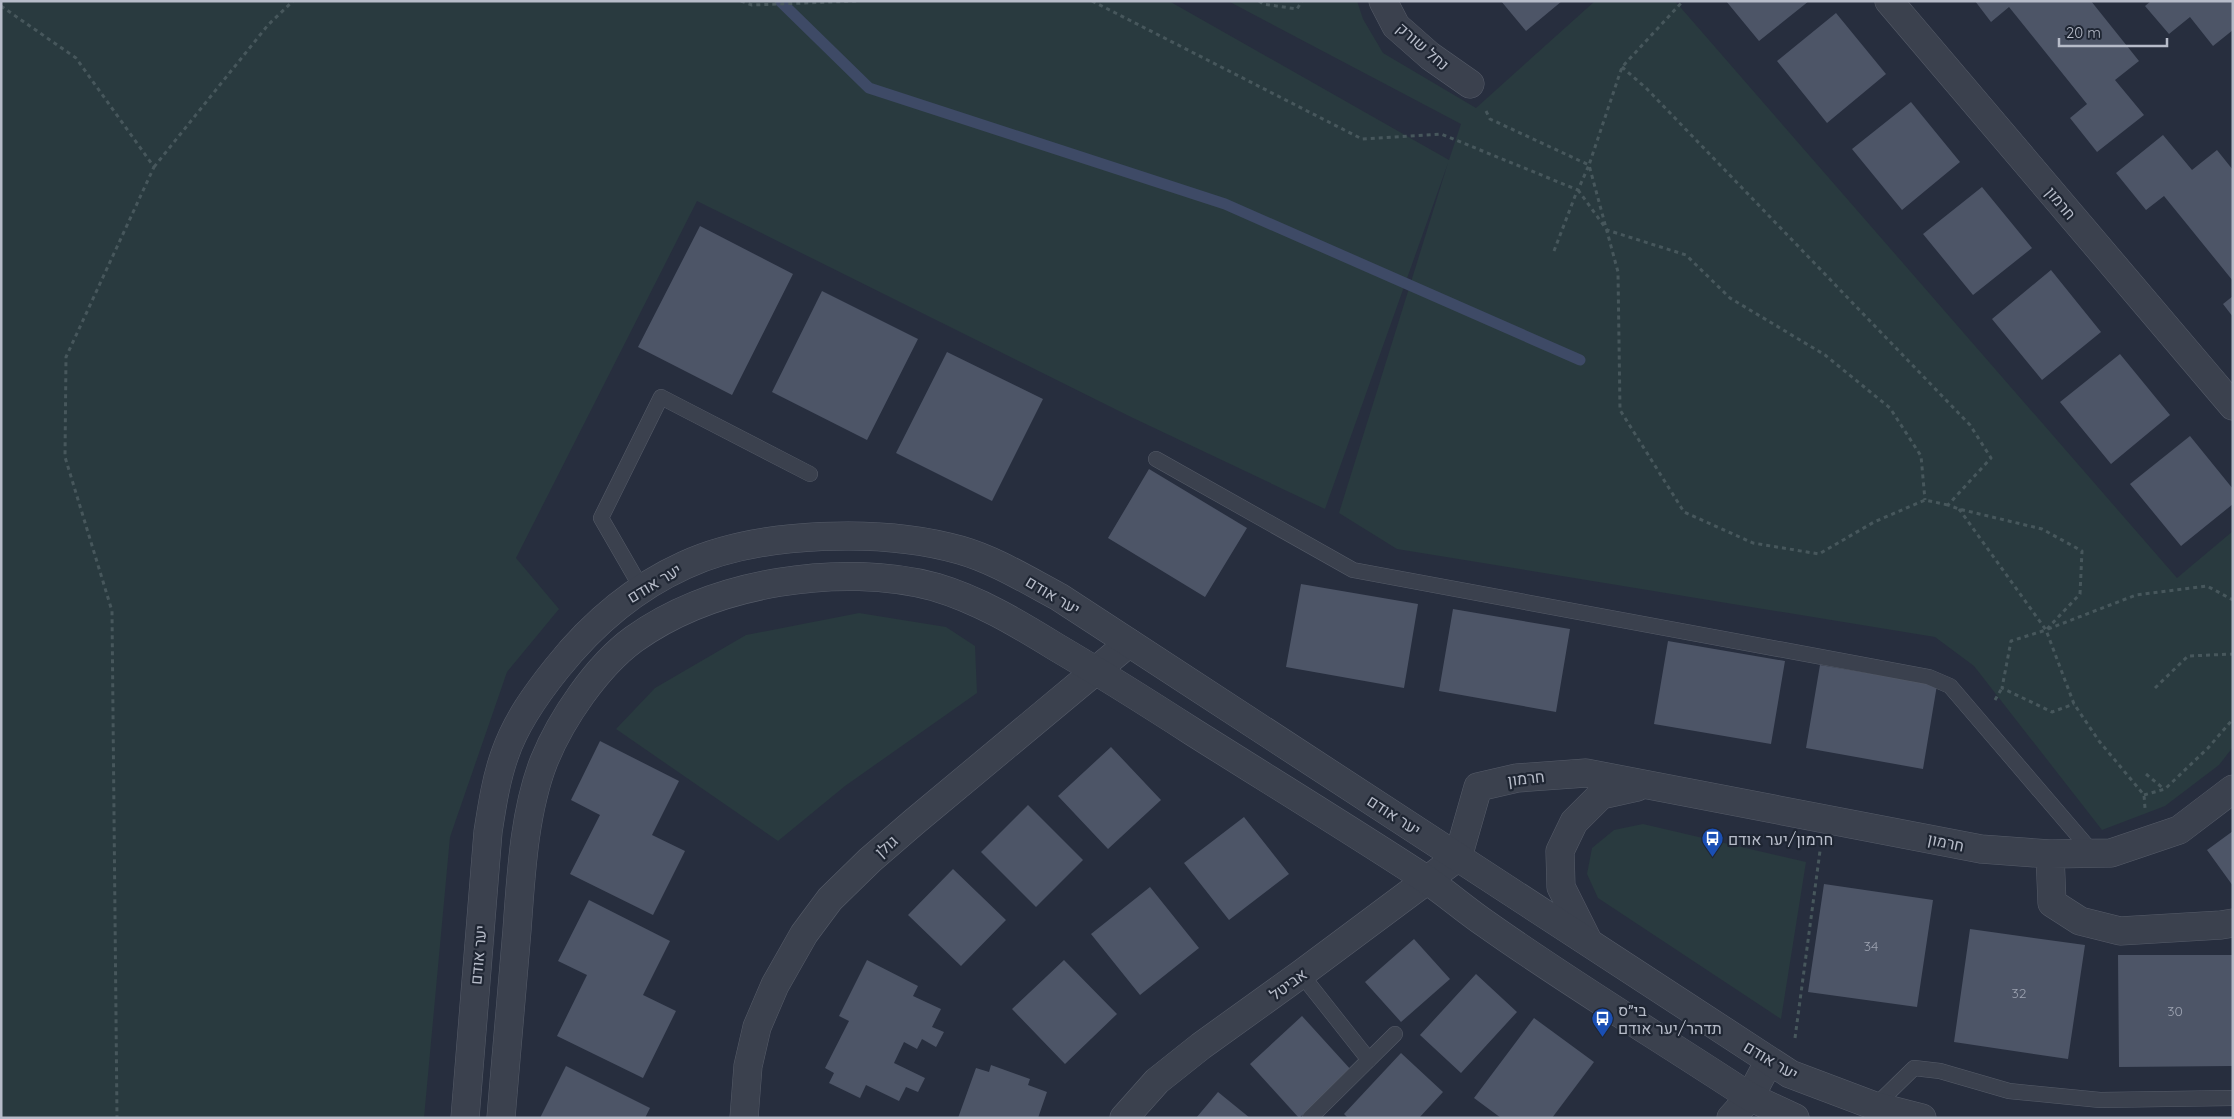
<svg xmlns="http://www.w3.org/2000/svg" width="2234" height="1119" viewBox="0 0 2234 1119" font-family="Quicksand,Heebo,sans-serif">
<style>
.green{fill:#293a3f}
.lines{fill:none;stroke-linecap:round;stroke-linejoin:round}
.stream{stroke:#3e4a66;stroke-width:11}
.building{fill:#4d5567}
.service-casing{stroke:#565c69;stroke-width:16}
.minor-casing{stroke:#565c69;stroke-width:29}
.tertiary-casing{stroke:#565c69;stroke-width:29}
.path{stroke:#47575c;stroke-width:3;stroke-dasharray:4 4;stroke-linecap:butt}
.service{stroke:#3b414e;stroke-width:15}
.minor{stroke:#3b414e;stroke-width:28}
.tertiary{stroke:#3b414e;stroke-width:28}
.labels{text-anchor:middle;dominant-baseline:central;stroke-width:4.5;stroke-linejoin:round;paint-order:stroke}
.number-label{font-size:14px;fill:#9ca2b0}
.street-label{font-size:16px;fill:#b7bcc9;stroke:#1f2633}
.poi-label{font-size:16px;fill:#b7bcc9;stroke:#1f2633;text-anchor:start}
</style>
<rect width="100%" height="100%" fill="#272e3e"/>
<path class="green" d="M1,1H1169L1449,160L1461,124L1228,1H1357L1363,19L1383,53L1476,108L1595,1H1675L2177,578L2233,531V747L2219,765L2165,806L2102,830L1974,666L1935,637L1397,549L1339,513L1448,163L1325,509L1131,417L697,201L516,558L559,609L507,672L450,837L424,1118H1Z
M859,613L946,627L975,646L977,693L845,786L778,841L616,729L655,688L746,635Z
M1643,824L1806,862L1781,1019L1598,898L1587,874L1592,848L1614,830Z"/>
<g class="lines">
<path class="stream" d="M780,1L869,88L1225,204L1580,360"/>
</g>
<path class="building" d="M1501,1H1562L1526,31Z
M1726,1H1809L1759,41Z
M1975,1H2091L2139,61L2115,80L2144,115L2097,152L2070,118L2087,104L2009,7L1991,22Z
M2151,1H2233V30L2213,46L2190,17L2169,34L2145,6Z
M1836,13L1886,74L1827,123L1777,61Z
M1911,102L1960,162L1902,210L1852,149Z
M2163,135L2192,170L2217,150L2233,170V281L2164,196L2146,210L2116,173Z
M1982,187L2032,248L1973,295L1923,234Z
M700,226L793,274L732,395L638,347Z
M2051,270L2101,332L2042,380L1992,319Z
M822,291L918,339L867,440L772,392Z
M2233,296V317L2223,304Z
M947,352L1043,399L992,501L896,453Z
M2120,354L2170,415L2111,464L2060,402Z
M2190,436L2233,489V504L2181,546L2130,484Z
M1149,469L1247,528L1205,597L1108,538Z
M1301,584L1418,604L1404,688L1286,667Z
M1453,609L1570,629L1556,712L1439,691Z
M1668,641L1785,661L1771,744L1654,724Z
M1820,665L1937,685L1923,769L1806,748Z
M600,741L679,781L652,835L685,851L653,915L570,874L600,815L571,800Z
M1111,747L1161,800L1108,849L1058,796Z
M1028,805L1083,860L1036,907L981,852Z
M1244,817L1289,874L1229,920L1184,863Z
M2233,831V886L2207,850Z
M953,869L1006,920L961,966L908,915Z
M1824,884L1933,900L1917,1007L1808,992Z
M1150,887L1199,948L1140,995L1091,934Z
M589,900L670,941L643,995L676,1011L643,1078L557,1036L587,975L558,961Z
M1970,929L2085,945L2068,1059L1954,1042Z
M1414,939L1450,979L1401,1022L1365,982Z
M2118,955H2232V1066L2119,1067Z
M867,960L918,986L913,996L941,1009L932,1027L944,1032L936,1047L922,1039L917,1049L904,1042L894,1063L925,1078L918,1092L906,1087L899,1101L866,1085L860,1098L829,1083L834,1073L825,1068L849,1021L839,1016Z
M1064,960L1117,1014L1065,1064L1012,1009Z
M1476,974L1517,1012L1461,1073L1420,1035Z
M1302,1016L1352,1071L1299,1118L1250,1064Z
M1534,1018L1594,1062L1552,1118H1501L1474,1098Z
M1401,1053L1443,1092L1419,1118H1348L1344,1114Z
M991,1065L1030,1079L1028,1085L1047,1092L1038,1118H958L976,1068L989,1072Z
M566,1066L650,1108L645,1118H540Z
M1218,1092L1250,1118H1196Z"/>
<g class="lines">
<defs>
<path id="service" d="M1156,459L1353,570L1929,677L1950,686L2093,853
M642,589L601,518L661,397L810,474
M1301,974L1369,1060
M1875,1106L1914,1068L1940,1071L2009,1091L2100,1100L2233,1098
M1310,1118L1395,1034"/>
<path id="minor" d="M1383,1L1396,26L1430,56L1470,84
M1889,1L2233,406
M2050,854L2052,903L2080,921L2120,931L2221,925L2233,923
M1588,941L1561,887L1560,851L1574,822L1601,795L1637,787
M744,1118L748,1066L757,1027L775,985L804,934L830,899L870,860L914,822L1129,643
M1124,1118L1157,1081L1201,1046L1301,974L1458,857L1478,787L1517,778L1586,773L1981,849L2050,854L2111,853L2179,830L2233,789
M1731,1118L1750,1097L1769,1061"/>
<path id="tertiary" d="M465,1118L488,832C492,806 496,779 505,754C516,722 536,694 557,668C592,624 634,588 685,565C759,531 883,528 960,550C995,560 1027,580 1059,597L1790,1074L1875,1106L1922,1118
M501,1118C506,1055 512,992 517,930C521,875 524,812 544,761C561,719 597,666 634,639C714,582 841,562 935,587C979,600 1017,623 1056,647C1102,674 1148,703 1193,732C1269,780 1346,827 1421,876C1444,891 1464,909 1486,924C1572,985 1662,1039 1750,1097L1795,1118"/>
</defs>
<use href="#service" class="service-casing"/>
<use href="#minor" class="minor-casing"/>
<use href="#tertiary" class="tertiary-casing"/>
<path class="path" d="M741,1L752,5L857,1
M1092,1L1362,139L1441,134L1578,190L1589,165L1618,272L1620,410L1684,512L1753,543L1819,554L1874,522L1925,500L1948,505
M1259,1L1263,4L1297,9L1302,1
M1,6L76,58L154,167L66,357L65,457L112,611L117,1118
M1622,67L1647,89L1970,425L1991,458L1948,505L1959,509L2042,529L2082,551L2080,594L2046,630L2011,641L2002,688L2052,712L2074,704
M1486,111L1490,119L1589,165L1622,67L1683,1
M154,167L268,25L293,1
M1578,190L1607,230L1686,255L1730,298L1825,355L1890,408L1921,456L1925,500
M1554,251L1577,191
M1959,509L2046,630L2074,704L2099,741L2144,795L2145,808
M2048,629L2136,595L2207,586L2233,600
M2155,688L2188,656L2233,654
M1995,700L2002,688
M2146,774L2164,789
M2144,795L2165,789L2208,748L2233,719
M1795,1038L1820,851"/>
<use href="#service" class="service"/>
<use href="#minor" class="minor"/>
<use href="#tertiary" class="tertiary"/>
</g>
<defs>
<symbol id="bus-pin" viewBox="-11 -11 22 30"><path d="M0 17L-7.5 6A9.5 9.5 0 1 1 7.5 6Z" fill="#1a4fb4" stroke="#1f2633"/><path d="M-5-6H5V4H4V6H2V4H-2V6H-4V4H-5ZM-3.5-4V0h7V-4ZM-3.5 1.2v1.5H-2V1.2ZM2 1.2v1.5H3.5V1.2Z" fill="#fff"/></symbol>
</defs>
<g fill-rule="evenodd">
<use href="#bus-pin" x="1700" y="826" width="25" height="34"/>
<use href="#bus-pin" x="1590" y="1006" width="25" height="34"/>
</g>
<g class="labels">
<g class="number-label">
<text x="1871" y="946">34</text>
<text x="2019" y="993">32</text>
<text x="2175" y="1011">30</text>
</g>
<g class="street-label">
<text transform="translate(1423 46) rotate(41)">נחל שורק</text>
<text transform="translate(2061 203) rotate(50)">חרמון</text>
<text transform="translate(654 583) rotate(-31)">יער אודם</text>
<text transform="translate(1053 595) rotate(31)">יער אודם</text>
<text transform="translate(1526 778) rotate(-7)">חרמון</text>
<text transform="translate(1394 815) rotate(33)">יער אודם</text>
<text transform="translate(1946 842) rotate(12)">חרמון</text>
<text transform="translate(886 846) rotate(-41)">גולן</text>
<text transform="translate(478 955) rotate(-85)">יער אודם</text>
<text transform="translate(1288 984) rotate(-36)">אביטל</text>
<text transform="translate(1771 1060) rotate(31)">יער אודם</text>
</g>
<g class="poi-label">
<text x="1728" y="839">חרמון/יער אודם</text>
<text x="1618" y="1010">בי״ס<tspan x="1618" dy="18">תדהר/יער אודם</tspan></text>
</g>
</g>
<rect width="2234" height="1119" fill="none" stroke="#b7bcc9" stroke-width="5"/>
<path d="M2059 38v8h108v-8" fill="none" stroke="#b7bcc9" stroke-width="2.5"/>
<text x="2066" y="38" font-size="15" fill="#b7bcc9" stroke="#1f2633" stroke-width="4" paint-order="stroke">20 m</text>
</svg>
